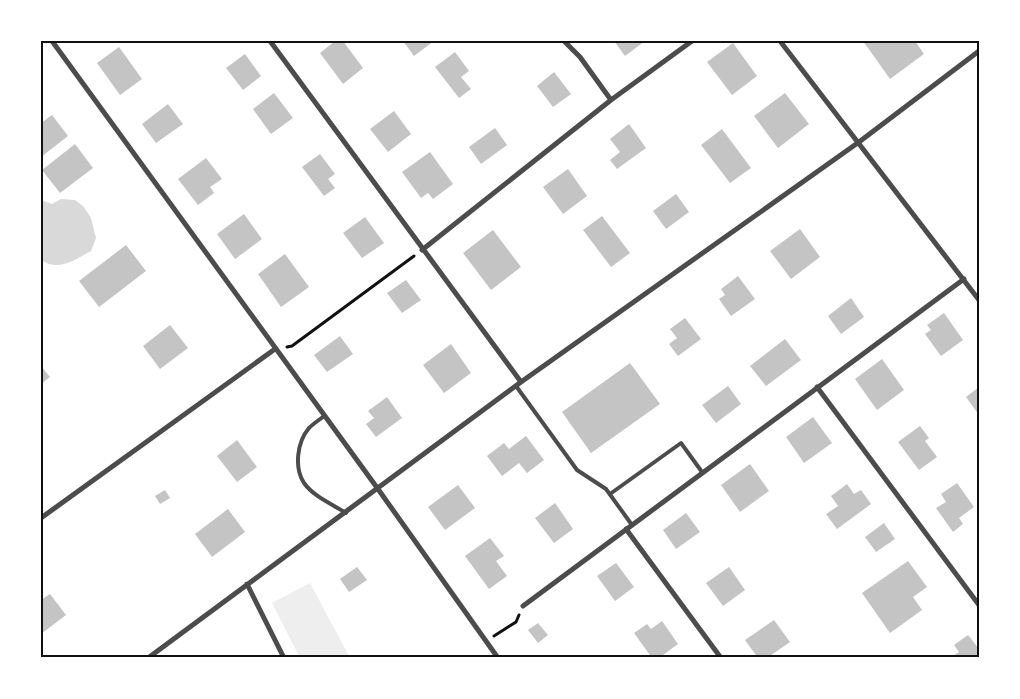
<svg xmlns="http://www.w3.org/2000/svg" width="1020" height="699" viewBox="0 0 1020 699" font-family="'Fira Sans',sans-serif">
<style>
.green{fill:#eee}
.water{fill:#d9d9d9}
.building{fill:#c4c4c4}
.lines{fill:none;stroke-linecap:round;stroke-linejoin:round}
.path{stroke:#111;stroke-width:3}
.service{stroke:#4c4c4c;stroke-width:4}
.minor{stroke:#4c4c4c;stroke-width:5}
.neatline{fill:none;stroke:#111;stroke-width:2}
</style>
<rect width="100%" height="100%" fill="#fff"/>
<path class="green" d="M310,583L349,656L346,658H300L272,603Z"/>
<path class="water" d="M61,199L75,200L83,206L91,218L96,238L91,251C74,260 59,272 41,260V200L52,204Z"/>
<path class="building" d="M335,41H343L363,68L343,84L320,53Z
M403,41H434L414,56Z
M614,41H645L625,56Z
M863,41H915L924,54L890,79Z
M733,43L757,76L732,95L707,62Z
M119,47L142,79L120,95L97,63Z
M455,52L469,71L461,77L471,89L459,98L435,67Z
M245,54L261,76L243,90L226,68Z
M554,72L571,94L553,107L537,86Z
M274,93L293,118L271,134L253,109Z
M785,93L809,124L778,148L754,116Z
M168,104L183,124L156,143L142,124Z
M394,111L411,134L388,152L370,129Z
M52,115L68,136L41,157V123Z
M629,124L646,148L617,169L610,160L620,152L610,139Z
M495,128L507,145L481,164L469,147Z
M722,129L751,168L730,183L701,145Z
M75,144L93,168L60,193L42,170Z
M430,152L453,184L433,199L428,193L421,198L402,172Z
M320,154L335,174L328,179L335,188L324,196L302,167Z
M206,158L222,179L210,187L214,193L198,205L178,179Z
M568,169L587,196L563,214L543,187Z
M676,194L689,212L666,229L653,211Z
M244,214L262,239L235,259L217,234Z
M602,216L630,253L611,267L583,230Z
M365,217L384,243L362,258L343,233Z
M800,229L820,257L791,279L770,251Z
M493,230L521,267L491,290L463,253Z
M126,245L146,271L99,307L79,281Z
M285,254L309,287L281,307L258,274Z
M738,276L755,299L731,316L719,299L725,295L721,289Z
M406,280L421,300L402,313L387,293Z
M851,298L864,317L841,334L828,316Z
M944,313L963,340L941,356L925,334L931,330L927,325Z
M685,318L701,339L678,356L669,344L677,338L670,329Z
M170,325L188,348L160,369L143,346Z
M340,336L353,354L327,372L314,355Z
M785,339L801,360L766,386L750,366Z
M451,344L471,373L444,393L423,365Z
M882,359L904,390L877,410L855,379Z
M630,363L660,404L591,453L562,412Z
M41,366L50,377L41,384Z
M728,386L741,404L716,423L702,405Z
M979,387V415L966,397Z
M387,397L402,418L376,437L366,424L374,418L368,411Z
M813,417L832,443L804,463L786,437Z
M920,426L929,438L925,441L937,457L919,470L898,442Z
M526,436L544,460L527,473L519,463L502,476L487,456L504,443L509,449Z
M237,440L257,467L237,482L217,456Z
M750,464L769,491L740,512L721,485Z
M957,483L974,507L959,518L963,524L953,532L936,508L946,502L941,494Z
M847,484L854,494L861,490L871,504L837,529L826,514L838,506L831,496Z
M458,485L475,508L445,530L428,507Z
M165,490L170,498L160,504L155,496Z
M555,503L573,529L554,543L535,518Z
M228,509L245,532L212,557L195,534Z
M686,513L700,532L676,549L663,530Z
M884,523L895,539L876,552L865,537Z
M490,538L504,556L496,561L507,576L489,589L465,556Z
M908,561L927,587L913,597L922,610L890,633L862,593Z
M616,563L634,587L615,601L597,576Z
M357,567L367,580L349,592L340,579Z
M729,567L745,590L723,606L706,583Z
M50,594L66,615L41,634V600Z
M774,620L790,642L767,658H758L745,640Z
M662,621L678,644L659,658H652L634,633L647,624L651,629Z
M538,623L548,635L538,643L528,630Z
M968,635L979,649V658H950L959,652L954,645Z"/>
<g class="lines">
<path class="path" d="M287,347L292,346L414,256
M494,636L516,622L519,615"/>
<path class="service" d="M516,386L577,470L606,489L632,525
M324,416C319,420 313,424 309,428C297,442 294,468 304,483C314,497 332,504 346,513
M610,494L681,443L702,472"/>
<path class="minor" d="M52,41L378,489L498,658
M270,41L521,382
M564,41L580,57L611,100
M780,41L979,300
M422,250L611,100L692,41
M817,387L979,605
M41,518L275,349
M626,529L721,658
M247,584L284,658
M523,606L964,279
M148,658L521,382L859,142L979,51"/>
</g>
<rect width="1020" height="699" fill="none" stroke="#ffffff" stroke-width="85"/>
<rect x="42" y="42" width="936" height="614" class="neatline"/>
</svg>
